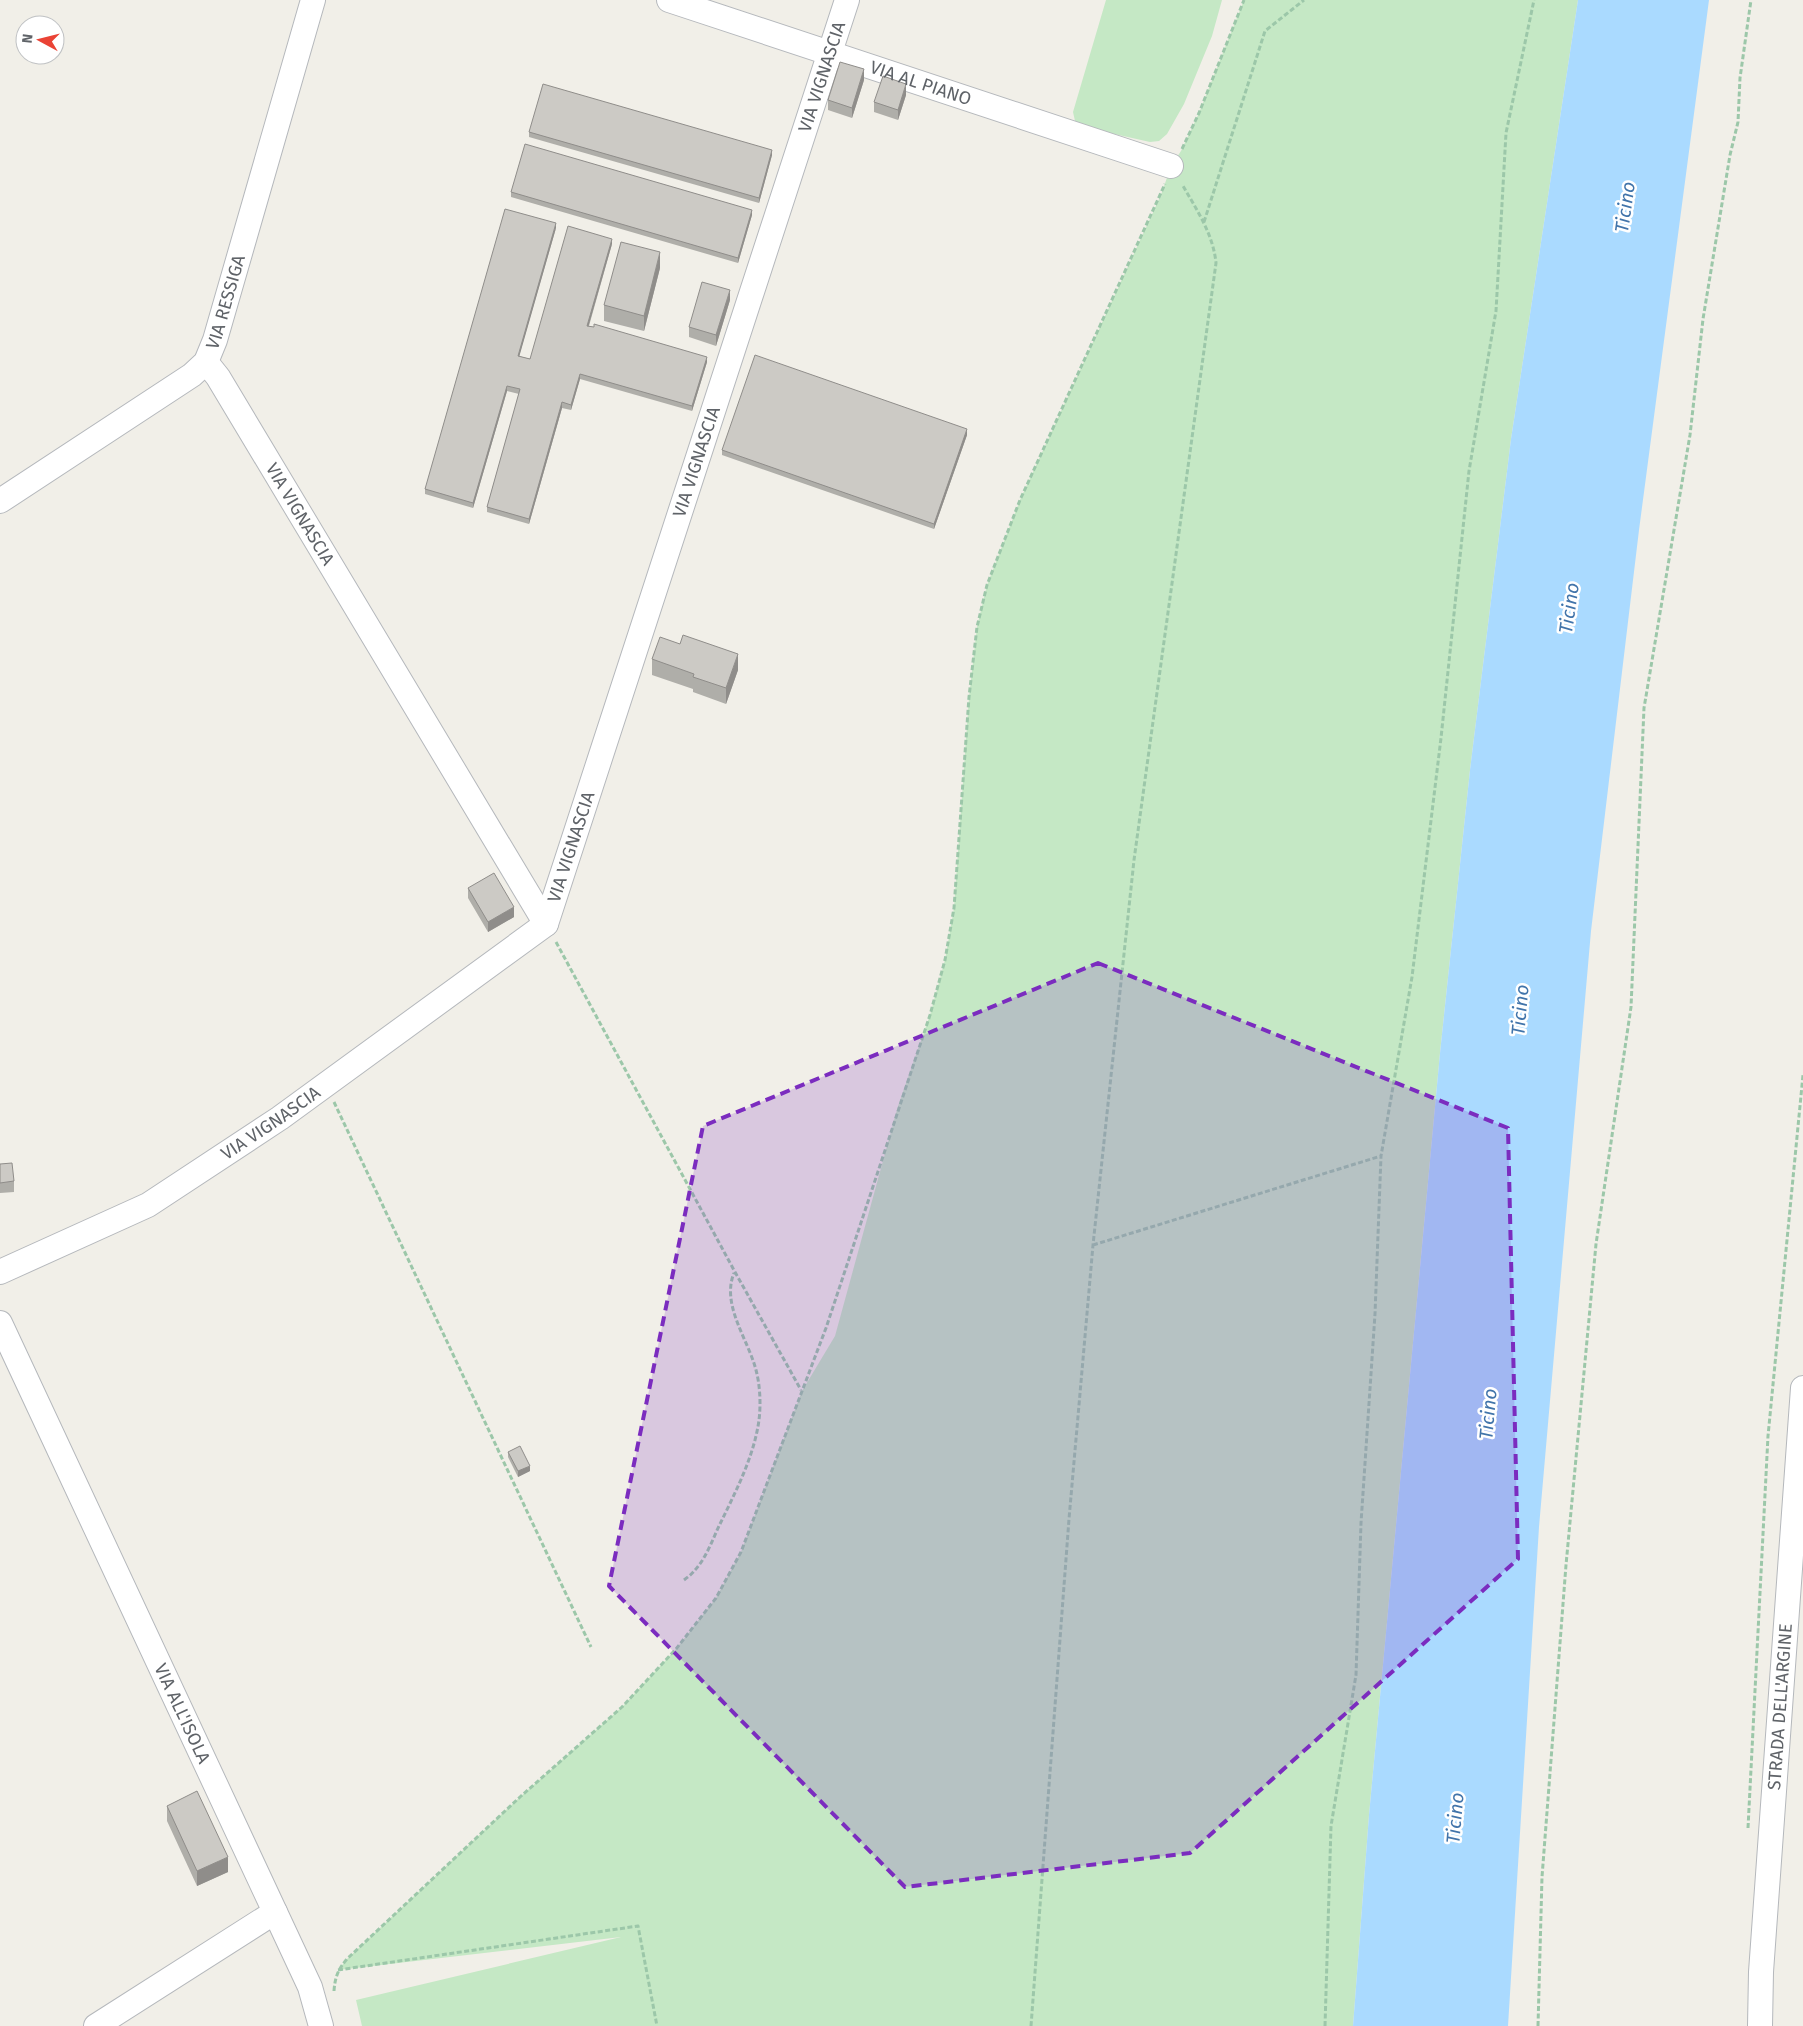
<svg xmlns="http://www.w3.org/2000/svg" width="1803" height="2026" viewBox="0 0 1803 2026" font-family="'Fira Sans',sans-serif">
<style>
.green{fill:#c5e8c5}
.water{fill:#aadaff}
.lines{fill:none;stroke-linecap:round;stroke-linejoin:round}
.minor-casing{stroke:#b5b8bc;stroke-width:26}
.path{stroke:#9cc7a9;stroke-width:3;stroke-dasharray:5 2.5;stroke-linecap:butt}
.minor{stroke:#fff;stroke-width:24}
.wall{fill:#afaea9}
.shaded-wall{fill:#8f8d8a}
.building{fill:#cccac5;stroke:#8f8d8a}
.marked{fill:#7b2cbf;fill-opacity:0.2;stroke:#7b2cbf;stroke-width:4;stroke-dasharray:10 6;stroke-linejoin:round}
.labels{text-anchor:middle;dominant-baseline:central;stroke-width:5;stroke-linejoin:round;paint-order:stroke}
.street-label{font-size:18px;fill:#5f6368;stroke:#fff}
.water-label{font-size:19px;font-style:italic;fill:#4174aa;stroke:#fff}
</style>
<rect width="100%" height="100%" fill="#f1efe8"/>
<path class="green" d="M1106,0H1222L1212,36L1184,104L1167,134L1159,141L1150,142L1083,127L1075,121L1073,112Z
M1244,0H1578L1511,439L1470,770L1440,1053L1369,1815L1353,2026H362L356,2000L621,1937L338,1970L348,1958L520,1797L622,1707L676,1649L716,1598L741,1552L802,1391L835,1336L898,1106L930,1015L945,960L954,908L969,697L977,627L987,585L1020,500L1161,195L1171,166L1181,151L1199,113Z"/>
<path class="water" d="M1578,0H1709L1639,530L1591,931L1539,1527L1508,2026H1353L1369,1815L1440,1053L1470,770L1511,439Z"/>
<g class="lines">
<defs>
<g id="minor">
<path id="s1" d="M669,0L1171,166"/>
<path id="s2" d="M0,501L192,375L206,362L215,340L313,0"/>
<path id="s3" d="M546,924L847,0"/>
<path id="s4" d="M0,1272L148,1205L280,1118L546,924L218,377L206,362"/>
<path id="s5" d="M0,1323L275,1912L96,2026"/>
<path d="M275,1912L310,1987L321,2026"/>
<path id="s6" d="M1760,2026L1761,1972L1803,1388"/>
</g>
</defs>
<use href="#minor" class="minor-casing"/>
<path class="path" d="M1182,149L1199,113L1244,0
M1204,222L1265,31L1304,0
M556,942L735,1272L801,1390
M334,1102L591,1647
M1093,1245L1381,1156
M684,1580C688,1577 692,1574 695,1570C706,1558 712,1541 719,1526C735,1493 754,1457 759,1420C761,1404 760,1385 756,1370C748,1339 721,1305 734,1273
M1748,1828L1768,1436L1803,1075
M338,1970L638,1926L657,2026
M334,1991C335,1977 338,1969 348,1958L520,1797L622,1707L676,1649L716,1598L741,1552L826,1328L930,1015L945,960L954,908L969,697L977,627L987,585L1020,500L1165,184
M1031,2026L1069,1519L1093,1245L1134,860L1216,263C1213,233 1196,209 1182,184
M1325,2026L1331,1826L1356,1675L1361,1523L1375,1314L1381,1156L1412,977L1441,738L1469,471L1496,311L1506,133L1534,0
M1538,2026L1542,1877L1566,1565L1596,1244L1631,1007L1644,708L1690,435L1703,319L1730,155L1738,122L1740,78L1751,0"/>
<use href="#minor" class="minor"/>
</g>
<path class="wall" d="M864,80L852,118L828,110V100Z
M906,95L898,120L874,112V102Z
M529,132L772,155L759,203L529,137Z
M511,192L752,215L738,263L511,197Z
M556,228L519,356L530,359L612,244L589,326L707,362L692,411L580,379L571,410L562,408L529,524L487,512V507L519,394L507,391L473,508L425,494V489Z
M660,268L644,331L604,321V305Z
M730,300L716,346L689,337V327Z
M967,435L934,529L722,455V450Z
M652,659L738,670L726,704L693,692V689L652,675Z
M468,888L514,917L488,932L468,898Z
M0,1164L14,1181V1192L0,1193Z
M508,1452L530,1471L518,1477L508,1457Z
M167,1806L228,1872L197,1886L167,1821Z"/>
<path class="shaded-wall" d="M864,69V80L852,118V108Z
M906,84V95L898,120V110Z
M772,150V155L759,203V198Z
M752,210V215L738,263V258Z
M556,223V228L518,361V356Z
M612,239V244L587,331V326Z
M660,252V268L644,331V316Z
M730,290V300L716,346V335Z
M707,357V362L692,411V406Z
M580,374V379L571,410V405Z
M507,386V391L473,508V503Z
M562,402V408L529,524V519Z
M967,429V435L934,529V524Z
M738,654V670L726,704V688Z
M514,907V917L488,932V922Z
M530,1466V1471L518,1477V1471Z
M228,1857V1872L197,1886V1871Z"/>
<path class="building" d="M840,62L864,69L852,108L828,100Z
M883,76L906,84L898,110L874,102Z
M543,84L772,150L759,198L529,132Z
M525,144L752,210L738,258L511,192Z
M505,209L556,223L518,356L530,359L568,226L612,239L587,326L594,327V324L707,357L692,406L580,374L571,405L562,402L529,519L487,507L520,389L507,386L473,503L425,489Z
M621,242L660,252L644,316L604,305Z
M702,282L730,290L716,335L689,327Z
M755,355L967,429L934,524L722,450Z
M683,635L738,654L726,688L693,677L694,674L652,659L660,637L680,644Z
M494,873L514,907L488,922L468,888Z
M12,1163L14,1181L0,1183V1164Z
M520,1446L530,1466L518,1471L508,1452Z
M197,1791L228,1857L197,1871L167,1806Z"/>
<path class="marked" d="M1098,963L1508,1128L1518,1559L1190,1853L905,1887L609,1586L703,1126Z"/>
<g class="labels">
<g class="street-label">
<text stroke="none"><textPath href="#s3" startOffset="891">VIA VIGNASCIA</textPath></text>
<text stroke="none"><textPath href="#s1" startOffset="265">VIA AL PIANO</textPath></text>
<text stroke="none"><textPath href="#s2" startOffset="312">VIA RESSIGA</textPath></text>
<text stroke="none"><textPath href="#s3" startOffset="486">VIA VIGNASCIA</textPath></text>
<text transform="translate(300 514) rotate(59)">VIA VIGNASCIA</text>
<text stroke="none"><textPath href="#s3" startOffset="81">VIA VIGNASCIA</textPath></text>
<text stroke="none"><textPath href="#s4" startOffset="310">VIA VIGNASCIA</textPath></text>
<text stroke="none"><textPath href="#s6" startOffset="320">STRADA DELL'ARGINE</textPath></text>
<text stroke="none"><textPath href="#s5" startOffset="431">VIA ALL'ISOLA</textPath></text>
</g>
<g class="water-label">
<text transform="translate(1625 207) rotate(-82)">Ticino</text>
<text transform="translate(1569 608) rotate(-82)">Ticino</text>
<text transform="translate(1520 1010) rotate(-85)">Ticino</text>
<text transform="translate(1488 1414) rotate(-85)">Ticino</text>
<text transform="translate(1455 1818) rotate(-85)">Ticino</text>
</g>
</g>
<g transform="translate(40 40) rotate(277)"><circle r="24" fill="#ffffff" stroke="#bfc1c3"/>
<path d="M0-4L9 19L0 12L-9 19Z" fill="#ea4335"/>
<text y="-8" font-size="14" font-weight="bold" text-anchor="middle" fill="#5f6368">N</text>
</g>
</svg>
